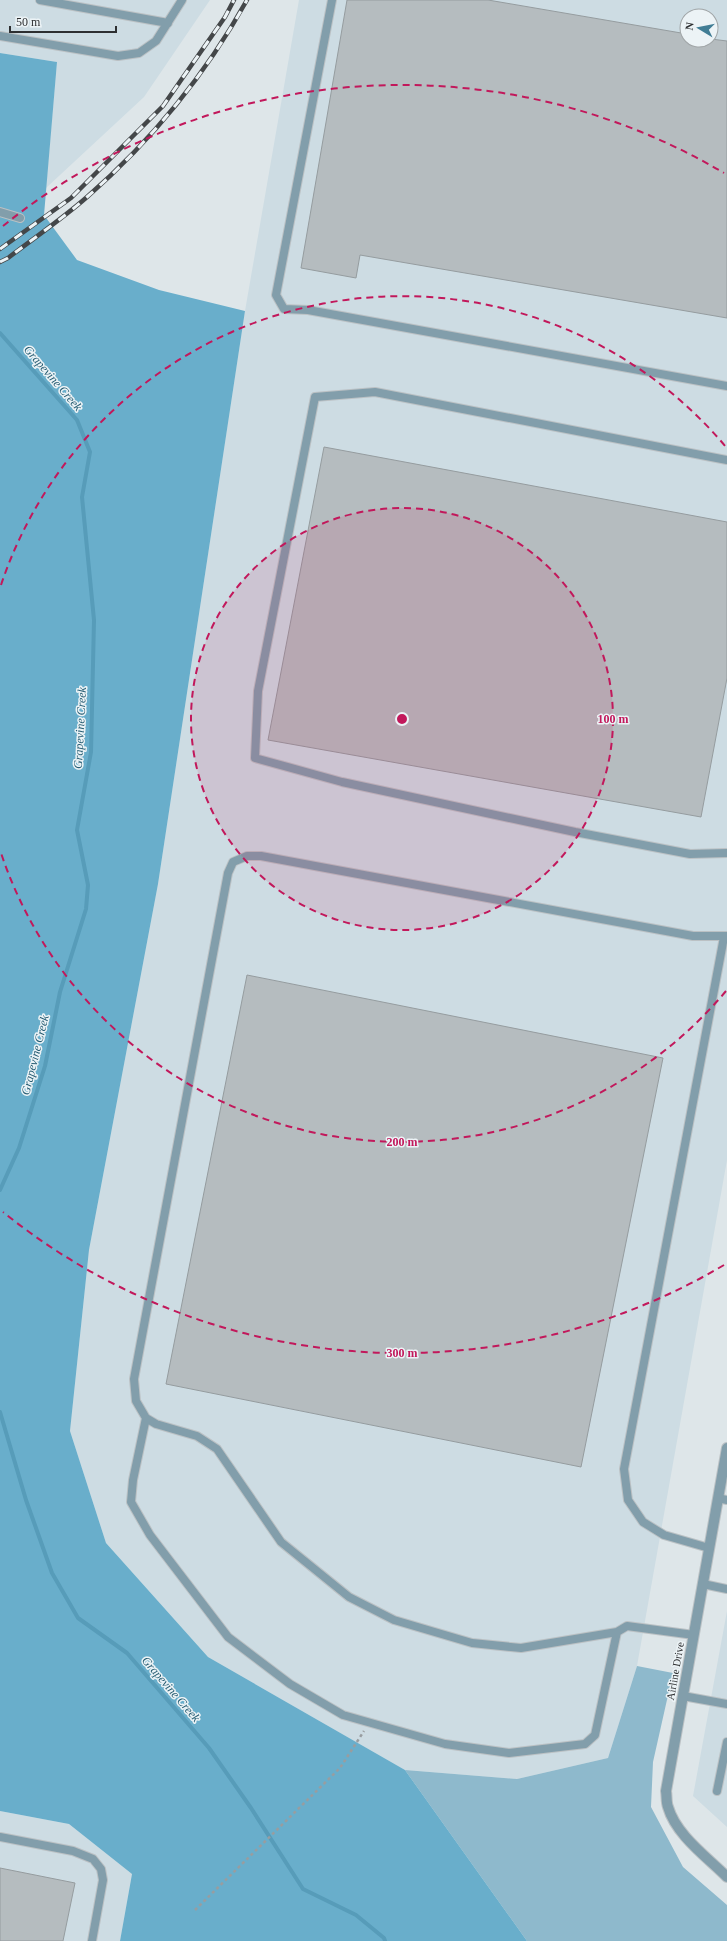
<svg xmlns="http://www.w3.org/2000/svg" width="727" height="1941" viewBox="0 0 727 1941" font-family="Georgia,serif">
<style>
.built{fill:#cddce3;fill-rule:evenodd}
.green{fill:#8eb9cc}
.forest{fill:#69aecb}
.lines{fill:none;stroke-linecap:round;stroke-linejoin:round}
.stream{stroke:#579cb9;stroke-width:4}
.building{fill:#b5bcbf;stroke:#959c9f}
.lane-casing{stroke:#bbc1c4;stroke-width:10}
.street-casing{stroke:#bbc1c4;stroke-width:12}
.path{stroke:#989da0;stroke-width:2.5;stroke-dasharray:3 3;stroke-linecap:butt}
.lane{stroke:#829eab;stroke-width:8}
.street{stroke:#829eab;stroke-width:10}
.rail-casing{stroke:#444749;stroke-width:4.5}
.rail{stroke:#ecf3f6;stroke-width:3;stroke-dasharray:9;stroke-linecap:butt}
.ring{fill:none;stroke:#c2185b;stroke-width:2;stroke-dasharray:7 5}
.labels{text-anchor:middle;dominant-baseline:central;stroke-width:3;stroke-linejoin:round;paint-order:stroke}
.street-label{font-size:11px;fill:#2d2f31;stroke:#ecf3f6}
.water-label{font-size:12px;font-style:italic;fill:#255c72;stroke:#ecf3f6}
.centre{fill:#c2185b;stroke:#ecf3f6;stroke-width:2}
.ring-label{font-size:12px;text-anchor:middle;font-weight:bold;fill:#c2185b;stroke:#ecf3f6;stroke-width:3;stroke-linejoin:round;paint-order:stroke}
</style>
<rect width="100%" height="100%" fill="#dee6e9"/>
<path class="built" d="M0,0H210L144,97L46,188L57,62L0,53Z
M299,0H727V1160L637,1666L608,1758L517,1779L405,1770L208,1657L106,1543L70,1431L89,1250L158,884L245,311ZM687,16H711V40H687Z
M727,1611V1827L693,1796Z
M0,1811L69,1824L132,1874L120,1941H0Z"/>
<path class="green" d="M637,1666L673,1673L653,1762L651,1807L683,1867L727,1905V1941H527L405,1770L517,1779L608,1758Z"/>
<path class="forest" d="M0,53L57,62L44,215L77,260L159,290L245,311L158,884L89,1250L70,1431L106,1543L208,1657L405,1770L527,1941H120L132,1874L69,1824L0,1811Z"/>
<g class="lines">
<path class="stream" d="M0,333L77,420L90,452L82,497L94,620L91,752L77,830L88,885L86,909L60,992L45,1066L19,1148L0,1190
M0,1412L26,1500L52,1573L78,1618L127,1653L209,1748L251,1808L303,1889L356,1915L384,1938L385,1941"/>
</g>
<path class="building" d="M347,0H488L687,34V40L711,39L727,41V318L360,255L356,278L301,268Z
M324,447L727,522V678L701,817L268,740Z
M247,975L663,1058L581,1467L166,1384Z
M0,1868L75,1883L63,1941H0Z"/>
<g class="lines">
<defs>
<path id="lane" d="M40,0L168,23
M332,0L276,295L284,309L308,310L727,386
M0,36L118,56L139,53L156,41L182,0
M0,212L20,218
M727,460L375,392L315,397L258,691L255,758L342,782L575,832L690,854L727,853
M146,1418L133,1480L131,1502L150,1535L228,1637L290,1684L343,1715L445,1744L509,1753L585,1744L595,1735L617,1632
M718,1498L727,1500
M709,1548L664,1535L643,1522L628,1500L624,1469L724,937
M703,1584L727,1589
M694,1635L627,1626L617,1632L521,1648L472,1643L394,1620L349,1597L281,1542L217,1449L197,1436L156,1424L146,1418L136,1401L134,1379L228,873L233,862L247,856H261L693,936H727
M683,1696L727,1704
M717,1791L727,1742
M0,1837L73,1851L93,1859L101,1869L103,1880L92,1941"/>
<path id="street" d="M727,1448L666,1791C667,1796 666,1802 668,1807C676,1835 707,1857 727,1877"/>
</defs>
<use href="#lane" class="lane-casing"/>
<use href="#street" class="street-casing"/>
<path class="path" d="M195,1910L340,1768L364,1731"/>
<use href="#lane" class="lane"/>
<use href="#street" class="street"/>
<defs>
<path id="rail" d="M0,249L71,198L163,106L225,17L234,0
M0,262L8,258C34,238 62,219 87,197C151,141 206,74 247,0"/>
</defs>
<use href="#rail" class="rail-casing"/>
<use href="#rail" class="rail"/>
</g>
<circle cx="402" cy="719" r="211" fill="#c2185b" fill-opacity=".12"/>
<g class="ring">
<circle cx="402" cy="719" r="211"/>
<path d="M726 991A423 423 0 0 1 1 853M1 585A423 423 0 0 1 726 447"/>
<path d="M724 1265A634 634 0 0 1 3 1212M3 226A634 634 0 0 1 724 173"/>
</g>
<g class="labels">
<g class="street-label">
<text transform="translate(675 1671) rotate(-80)">Airline Drive</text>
</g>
<g class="water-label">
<text transform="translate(53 378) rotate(49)">Grapevine Creek</text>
<text transform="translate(80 728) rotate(-87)">Grapevine Creek</text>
<text transform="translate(35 1055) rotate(-76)">Grapevine Creek</text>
<text transform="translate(171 1689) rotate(49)">Grapevine Creek</text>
</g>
</g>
<circle cx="402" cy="719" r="6" class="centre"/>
<g class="ring-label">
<text x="613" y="723">100 m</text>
<text x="402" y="1146">200 m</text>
<text x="402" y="1357">300 m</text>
</g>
<g transform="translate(699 28) rotate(280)"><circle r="19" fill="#ecf3f6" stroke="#a0a5a7"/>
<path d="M0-3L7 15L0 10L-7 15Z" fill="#417d95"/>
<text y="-6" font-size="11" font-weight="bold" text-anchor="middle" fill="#2d2f31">N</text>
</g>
<path d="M10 26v6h106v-6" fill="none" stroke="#2d2f31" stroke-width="2"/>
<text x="16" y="26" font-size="12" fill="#2d2f31" stroke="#ecf3f6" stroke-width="3" paint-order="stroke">50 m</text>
</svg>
